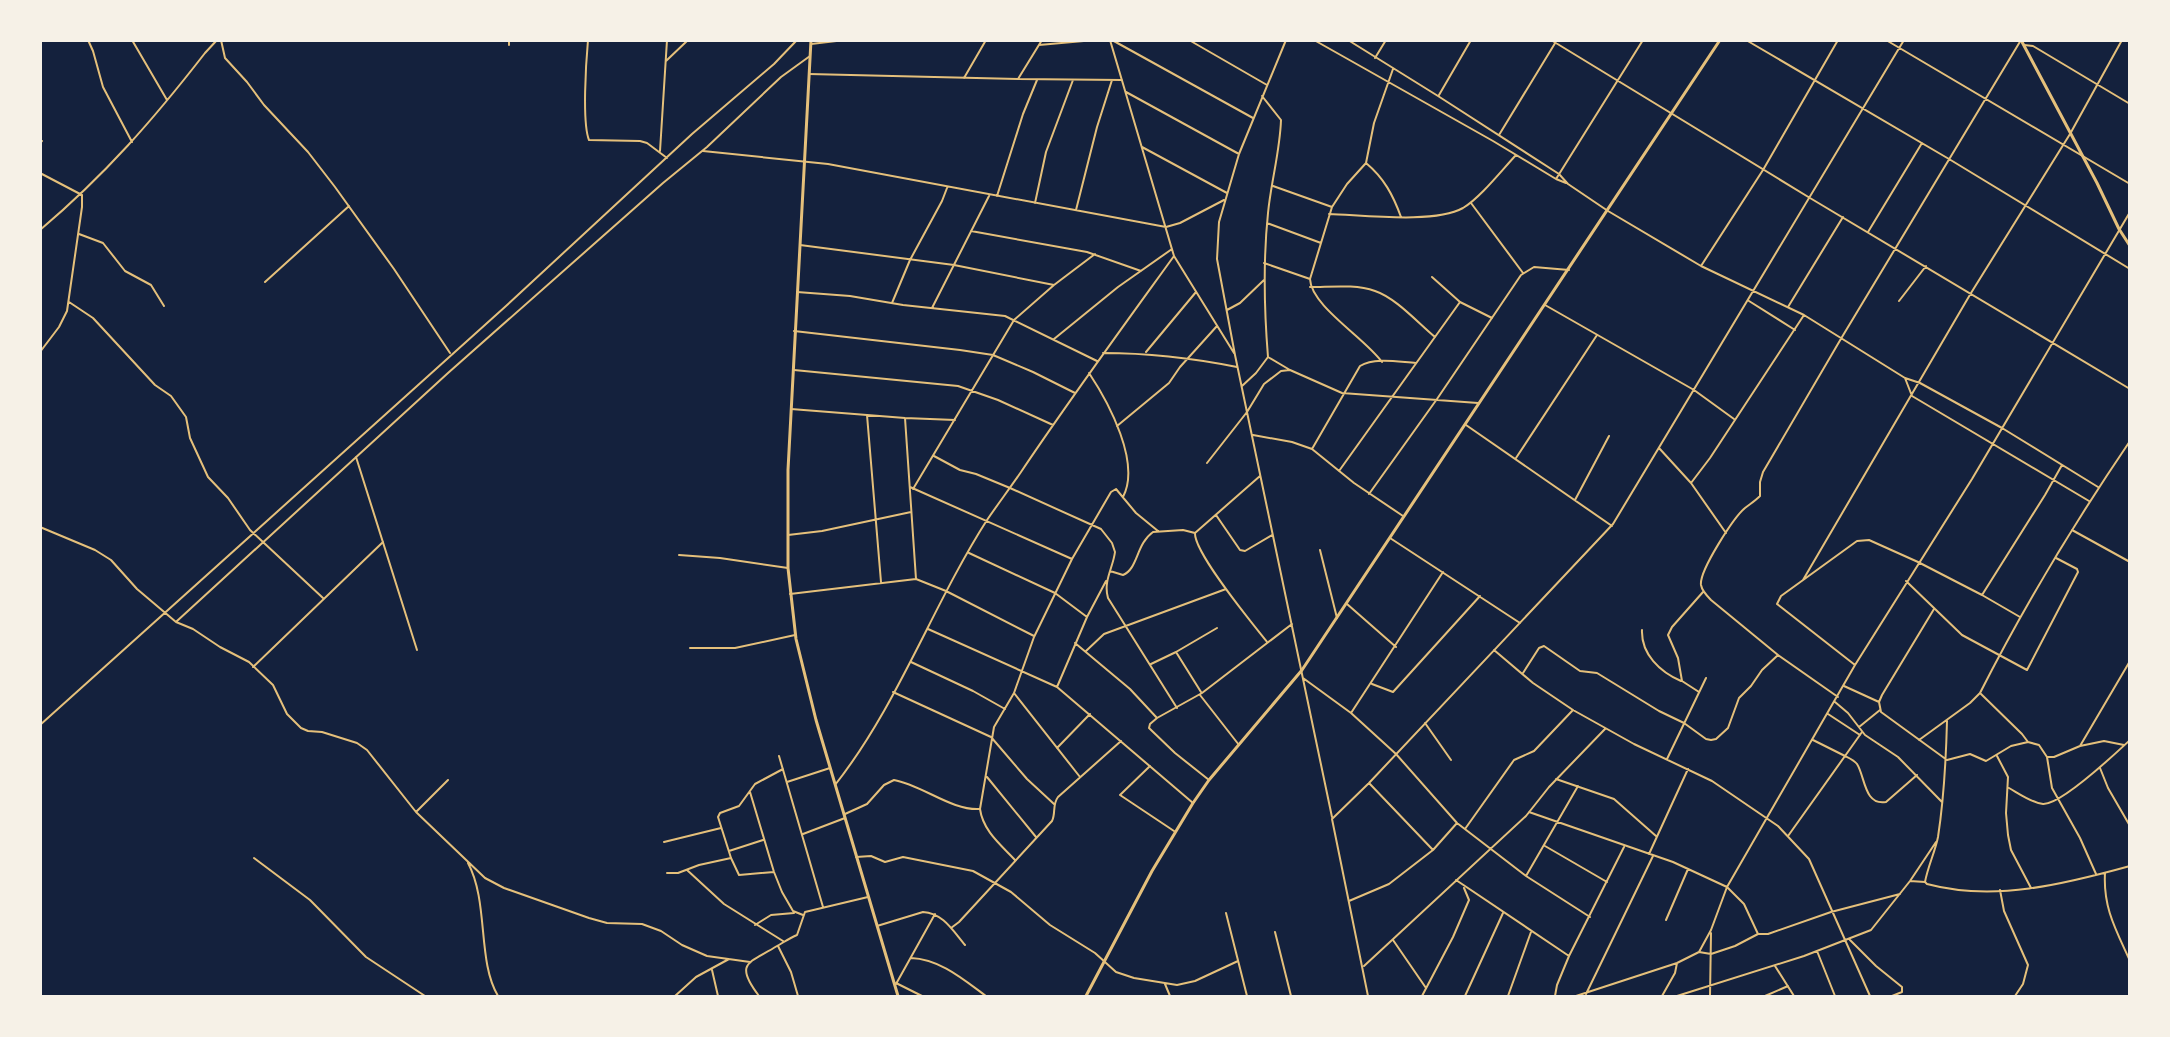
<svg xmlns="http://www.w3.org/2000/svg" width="2170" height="1037" viewBox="0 0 2170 1037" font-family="'Varela Round',sans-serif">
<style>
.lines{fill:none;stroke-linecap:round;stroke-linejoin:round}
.minor{stroke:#e5c07b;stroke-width:2}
.tertiary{stroke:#e5c07b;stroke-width:3}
.secondary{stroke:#e5c07b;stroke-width:3}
.primary{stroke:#e5c07b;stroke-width:3}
</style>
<rect width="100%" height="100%" fill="#14213d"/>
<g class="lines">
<path class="minor" d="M88,40L93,51L103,87L132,142
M132,40L167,100
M221,40L225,58L247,82L264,105L308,152L335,187L394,269L450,353
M509,40V45
M588,40C586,62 582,123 589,140L640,141L647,143L667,158
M1110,40L1174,256L1234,353
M1112,40L1253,118
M1189,40L1267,85
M1286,40L1239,154L1219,222L1217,259L1235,355L1332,817
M1314,40L1493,141L1556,179L1566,183
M1348,40L1438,96L1559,174L1568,184L1608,211L1701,266L1804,315L1905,378L1920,383L2002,428L2098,487
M1551,40L1810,198L2130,389
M1746,40L1949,159L2130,269
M1886,40L2130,184
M811,44L845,40
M1039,45L1095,40
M2024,45L2033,46L2130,104
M1375,58L1386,40
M666,61L688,40
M809,74L1018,79L1042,40
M964,78L986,40
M1018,79L1122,80
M1126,92L1239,154
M1439,95L1471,40
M1499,135L1557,40
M40,143L42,141
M1142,147L1227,193
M660,151L667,40
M703,151L828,164L1166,227L1180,223L1224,200
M1366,163C1384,178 1393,195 1401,217
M40,173L82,195V207L67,311L59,327L40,352
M1556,179L1643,40
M1273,186L1332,207
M997,196L1023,114L1037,80
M1035,203L1046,152L1073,80
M1471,203L1523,273
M1076,210L1097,127L1112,80
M1329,214C1363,215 1434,224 1463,208C1480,198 1502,170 1516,155
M1267,223L1321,243
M40,230C105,175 153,120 205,53L217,40
M971,231L1087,252L1141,271
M1868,232L1922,143
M79,234L103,243L125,271L151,285L164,306
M800,245L954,265L1054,285
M1264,263L1310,279
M1701,266L1763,170L1838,40
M1432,277L1460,302L1492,318
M265,282L349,206
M1310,287C1331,287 1355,284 1375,291C1396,298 1418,323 1435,337
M797,292L850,296L903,305L1005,316L1097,361
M1749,301L1795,330
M1899,301L1926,266
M69,302L93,318L155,385L171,396L186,417L190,438L208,477L228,498L250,530L323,598
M892,303L910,260L942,201L947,188
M1545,305L1694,390L1734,419
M1788,307L1843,217
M932,308L989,196
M1227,310L1240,303L1264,280
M794,331L960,350L993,355L1033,372L1075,393
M1054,339L1118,287L1172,249
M1146,352L1196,292
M1103,353C1149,353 1192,358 1237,367
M1268,357L1290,370L1342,393L1478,403
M1382,362C1365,338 1311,306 1310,279L1332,207L1347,184L1366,163L1374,123L1393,69
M794,370L958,386L998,400L1053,425
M1089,373C1109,403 1141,463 1123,497
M1905,378L1912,396L2089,501
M1242,386L1256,373L1268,357C1264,308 1263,261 1268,213C1271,182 1280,151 1281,120L1262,96
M791,409L905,418L955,420
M867,415L881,582
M905,418L916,579
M1466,425L1612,526
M1117,426L1169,383L1180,367L1217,326
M1253,435L1292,442L1312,449L1354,483L1403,516
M1659,448L1691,483L1726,533
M1312,449L1360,366C1375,357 1399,362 1416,363
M934,456L960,470L976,474L1010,488L1101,529L1112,543L1115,552C1113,568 1103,581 1108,598L1177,708
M356,457L417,650
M1516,458L1597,335
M1207,463L1247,412L1264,384L1281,371L1290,370
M1339,471L1460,302
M1691,483L1710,458L1804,315
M910,487L1072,559
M913,489L1014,320L1054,285L1095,254
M1369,494L1437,399L1521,275L1534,267L1569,270
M1575,500L1609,436
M1216,515L1240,550L1245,551L1272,535
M40,527L95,550L111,560L137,589L176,622L193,629L220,647L249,662L273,685L287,714L301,728L308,731L322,732L357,743L367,750L416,812L485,878L504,888L589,918L607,923L642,924L661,931L682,945L707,956L750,962
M2072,530L2130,562
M1195,533C1194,553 1252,623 1267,642
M1195,533L1260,476
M788,535L822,531L911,512
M1390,538L1520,623
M1320,550L1337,618
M969,553L1055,593L1087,617
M679,555L720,558L788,568
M1110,571L1123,575C1138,569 1136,544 1153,532L1183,530L1195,533
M1803,580L1971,293L2070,134L2122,40
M1906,581L1962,635L2027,670L2078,572L2077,569L2056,558
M790,594L916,579L946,591L1034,636
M1982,595L2020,617
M1347,604L1396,647
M1934,609L1882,695L1879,702L1881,712L1947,760L1970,754L1986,761L2011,746L2028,742
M177,621L448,373L663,183L707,147L781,77L810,56
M928,629L1057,687L1193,803
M1642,630C1641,654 1660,672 1681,681
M1075,643L1130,689L1157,718
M690,648H735L795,635
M1494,650L1533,683L1573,710L1634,744L1712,781L1778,826L1809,859L1870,996
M1086,651L1104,634L1226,589
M1176,652L1217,628
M911,662L973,691L1005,709
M1151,664L1176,652L1201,692
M1855,665L1777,604L1781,596L1857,541L1869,540L1918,562L1982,595L2045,495L2062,465
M253,667L383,542
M1523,673L1539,648L1544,646L1580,671L1597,673L1659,711L1684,723L1706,739L1711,740L1716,739L1728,728L1739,698L1751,686L1762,670L1778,655
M1303,678L1351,713L1396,754L1457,823L1526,876L1590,917
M1372,684L1393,692L1480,596
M1844,686L1879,702
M1057,687L1087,617L1106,581
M893,692L991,737L1027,779L1054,804
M1699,692L1682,681L1678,658L1668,635L1672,627L1703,592
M1014,693L1080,777
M1980,693L2022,734L2028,742L2039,745L2047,757L2052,788L2080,838L2096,874
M1200,695L1239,745
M1838,697L1778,655L1711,600C1707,596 1702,591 1701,585C1699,571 1734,517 1745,508C1750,504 1755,501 1760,496V482L1763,472L1842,337L2021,40
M1835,702L1848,713L1865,735L1898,757L1942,802
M1351,713L1443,572
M1828,714L1860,735
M1947,721C1946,760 1944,798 1938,837C1935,852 1928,866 1925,882L1927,884C1994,902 2065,884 2130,866
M1425,723L1451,760
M40,725L506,306L692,134L774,64L797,40
M1859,727L1880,710
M1862,732L1845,756C1849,758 1854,760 1857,764C1865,776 1864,806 1886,802L1917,775
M1919,740L1970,703L1980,693C2024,606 2075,522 2130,441
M2080,746L2104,741L2124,745
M1057,748L1090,714
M779,756L823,907
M1997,756L2008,777L2006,813L2008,835L2011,850L2031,888
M2047,757H2054L2080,746L2130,661
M1667,759L1706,678
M1150,766L1120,795L1174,831
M2100,768L2108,788L2130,826
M987,777L1036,837
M1556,779L1614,799L1656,836
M1209,780L1175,753L1149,728L1150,724L1157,718L1202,693L1292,624
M787,782L830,768
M1369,783L1433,850L1457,823
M835,785C898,705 932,606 987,520C998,504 1010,488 1021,472C1070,399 1122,328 1174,256
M2009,788C2018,793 2032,803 2043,804C2061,805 2116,753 2130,740
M750,792L774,872L782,892L793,911L803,915
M416,812L448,780
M1529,812L1673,862L1727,887L1744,904L1758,934
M845,814L867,804L884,785L894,780C922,785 952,811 980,809
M1465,829L1514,760L1534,751L1573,710
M803,834L845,818
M1788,836L1845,756L1813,740
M664,842L721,828
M1545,846L1607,882
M729,851L763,840
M1649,854L1688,769
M856,857L871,856L885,862L903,857L973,871L1011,892L1050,925L1095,953L1116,972L1134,978L1177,985L1195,981L1238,961
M254,858L310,900L366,957L425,996
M1015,860C1001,845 983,831 980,809L994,727L1014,693L1034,637L1072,559L1111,492L1116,489L1136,513L1158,531
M468,863C489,902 477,961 498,996
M687,870L724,904L783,941
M774,872L739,875L731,858L718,817L720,813L739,806L755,784L783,769
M667,873H678L699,865L731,858
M2105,873C2103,908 2116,930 2130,961
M1526,876L1578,786
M1456,880L1569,956
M1910,881L1925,882
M2000,890L2004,911L2028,965L2023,984L2015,996
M1349,901L1389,884L1433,850
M1226,913L1247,996
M1666,920L1688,869
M755,925L771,915L794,913
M877,926L923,912C943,913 953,931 965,945
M951,928L959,922L1052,821C1056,813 1052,805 1058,797L1121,741
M1275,932L1291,996
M1393,940L1426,988
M1850,940L1876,966L1902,987V992L1892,996
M778,946L791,972L798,996
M1817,951L1835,996
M1699,952L1711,954L1735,946L1758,934H1768L1831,912L1900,894
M911,958C940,959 964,980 986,996
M1364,966L1526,816L1549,787L1605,729
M1775,966L1794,996
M712,970L718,996
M896,983L922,996
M896,984L935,914
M1165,984L1170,996
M1586,994L1653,856
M675,996L696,977L729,959
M759,996C733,962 750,963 777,946C784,942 790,938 797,935L805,912L868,897
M1368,996L1332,819L1369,783L1613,524L1904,40
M1422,996L1453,937L1469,900L1464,888
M1465,996L1503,913
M1508,996L1531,932
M1555,996L1557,985L1569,956L1624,847
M1576,996L1677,963L1699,952L1711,930L1727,887L1855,665L1972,479L2130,212
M1662,996L1675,973L1677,963
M1677,996L1804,956L1871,930L1910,881L1936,842
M1710,996L1711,933
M1765,996L1788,986
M2129,996H2130"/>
<path class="tertiary" d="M1086,996L1152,871L1193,803L1209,780L1302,670L1720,40"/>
<path class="secondary" d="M2021,40L2097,183L2119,229L2130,246"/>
<path class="primary" d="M811,40L788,470V568L796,639L816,720L898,996"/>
</g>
<rect width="2170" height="1037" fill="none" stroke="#f6f1e7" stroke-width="84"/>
</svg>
